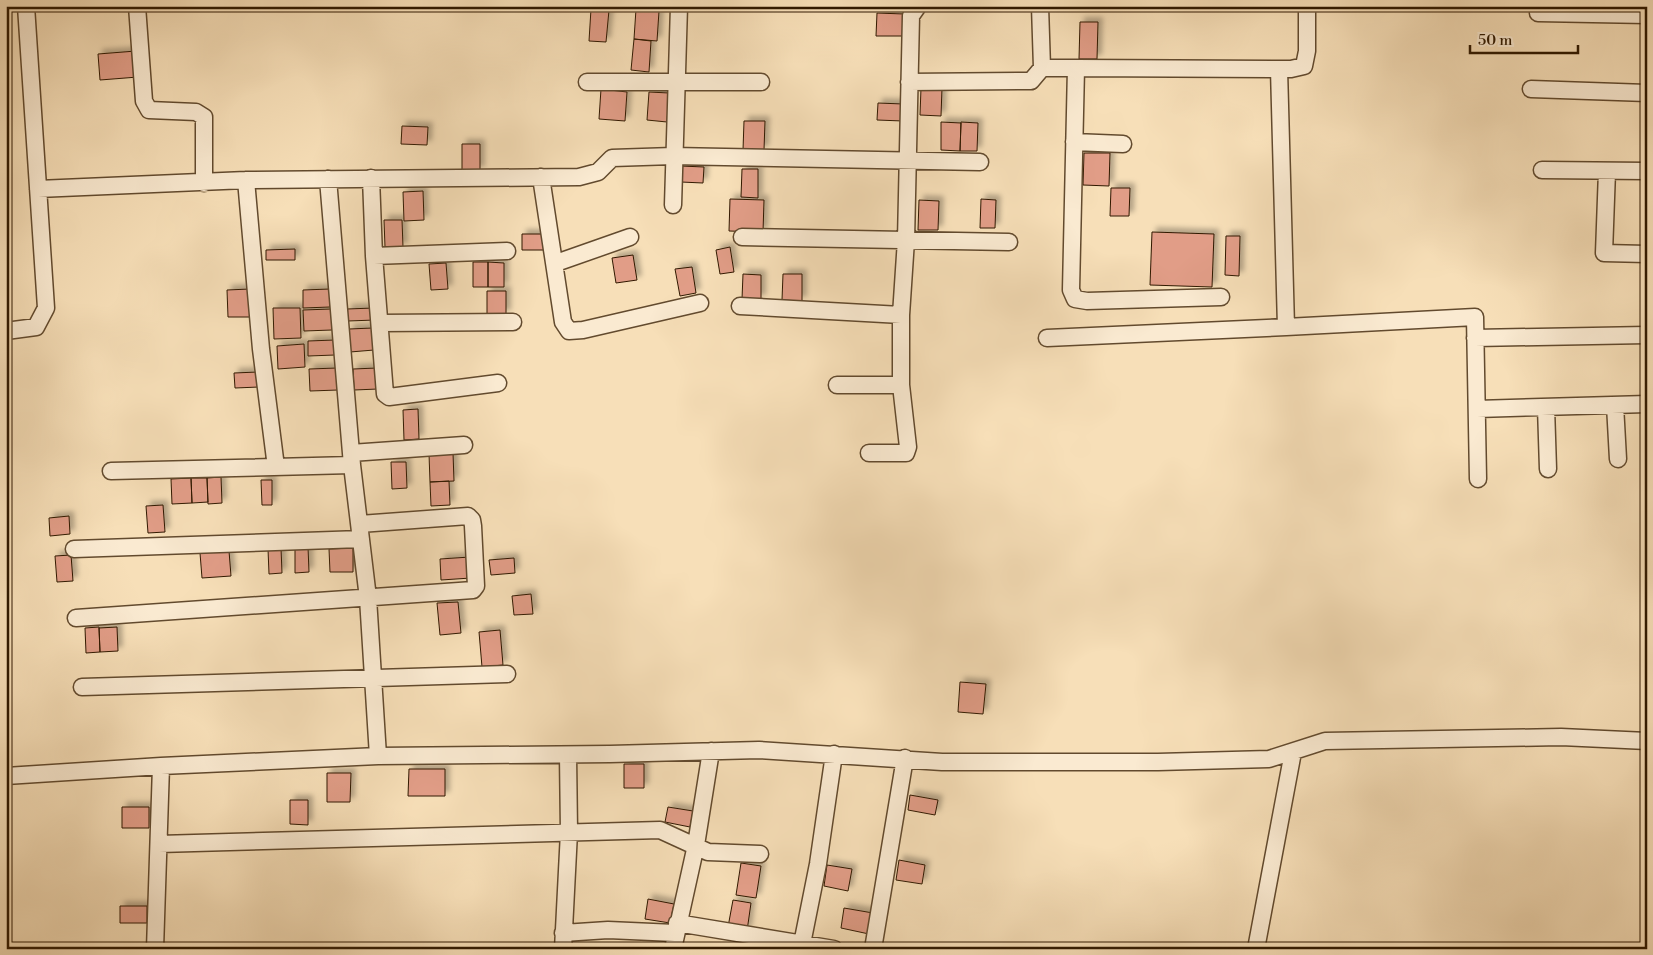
<svg xmlns="http://www.w3.org/2000/svg" width="1653" height="955" viewBox="0 0 1653 955" font-family="'Libre Bodoni',serif">
<style>
.building{fill:#e19d87;stroke:#301900;filter:url(#shadow)}
.lines{fill:none;stroke-linecap:round;stroke-linejoin:round}
.minor-casing{stroke:#624a2e;stroke-width:19}
.minor{stroke:#faead1;stroke-width:16}
</style>
<defs>
<filter id="shadow"><feDropShadow dx="4.5" dy="-4.5" stdDeviation="2.5" flood-color="#0004"/></filter>
</defs>
<rect width="100%" height="100%" fill="#f7dfb8"/>
<filter id="stains"><feTurbulence type="fractalNoise" baseFrequency=".004" numOctaves="4"/><feColorMatrix values="0 0 0 0 .2 0 0 0 0 .09 0 0 0 0 .02 0 0 0 .5 -.17"/></filter>
<radialGradient id="worn" r=".72"><stop offset=".6" stop-color="#630" stop-opacity="0"/><stop offset="1" stop-color="#630" stop-opacity=".3"/></radialGradient>
<path class="building" d="M591,9L609,10L606,42L589,41Z
M636,9L659,11L657,41L634,39Z
M877,13L904,14L903,36H876Z
M1080,22H1098L1097,59H1079Z
M634,39L651,41L649,72L631,70Z
M136,51L138,77L100,80L98,54Z
M921,88H942L941,116L920,115Z
M601,89L627,92L625,121L599,119Z
M649,92L669,93L667,122L647,120Z
M878,103L903,104V121L877,120Z
M744,121H765L764,150H743Z
M941,122L961,123L960,151L941,150Z
M961,122L978,123L977,151H960Z
M402,126L428,127L427,145L401,144Z
M462,144H480V171L462,170Z
M1084,153H1110L1109,186L1083,185Z
M681,166L704,167L703,183L681,182Z
M742,169H758V198L741,197Z
M1111,188H1130L1129,216H1110Z
M423,191L424,220L404,221L403,192Z
M730,199L764,200L763,232L729,231Z
M981,199L996,200L995,228H980Z
M919,200L939,201L938,230H918Z
M384,220H402L403,247H385Z
M1152,232L1214,234L1212,287L1150,285Z
M522,234H547L546,250H522Z
M1226,236H1240L1239,276L1225,275Z
M730,247L734,272L720,274L716,250Z
M295,249V260H266V250Z
M633,255L637,280L616,283L612,258Z
M473,262H488V287H473Z
M488,262L504,263V287H488Z
M446,263L448,289L431,290L429,264Z
M692,267L696,293L680,296L675,269Z
M743,274L761,275V299H742Z
M783,274H802V301L782,300Z
M250,289L251,317H228L227,290Z
M330,289V307L303,308V290Z
M487,291H506V314H487Z
M273,308H300L301,338L274,339Z
M374,308L375,320L348,321L347,309Z
M331,309L332,330L304,331L303,310Z
M373,328L374,350L350,352L349,329Z
M335,340V355L308,356V341Z
M304,344L305,367L278,369L277,346Z
M337,368L338,390L310,391L309,369Z
M377,368L378,389L354,390L353,369Z
M258,372L259,387L235,388L234,373Z
M418,409L419,439L404,440L403,410Z
M453,453L454,481L430,482L429,454Z
M391,462H406L407,488L392,489Z
M221,477L222,503L208,504L207,478Z
M191,478L192,503L172,504L171,479Z
M191,478H207L208,502L192,503Z
M261,480H272V505H262Z
M449,481L450,505L431,506L430,482Z
M163,505L165,532L148,533L146,506Z
M69,516L70,534L50,536L49,518Z
M308,547L309,572L295,573V548Z
M281,548L282,573L269,574L268,549Z
M353,548V572H330L329,549Z
M229,551L231,576L202,578L200,553Z
M71,555L73,581L57,582L55,556Z
M470,557L471,578L441,580L440,559Z
M514,558L515,573L491,575L489,560Z
M531,594L533,614L514,615L512,596Z
M458,602L461,633L440,635L437,603Z
M99,627L100,652L86,653L85,628Z
M117,627L118,651L100,652L99,628Z
M500,630L503,665L482,667L479,632Z
M960,682L986,684L983,714L958,712Z
M624,764H644V788H624Z
M409,769H445V796H408Z
M327,773H351L350,802H327Z
M910,795L938,800L935,815L908,810Z
M290,800H308V825L290,824Z
M122,807H149V828H122Z
M668,807L693,811L690,827L665,822Z
M899,860L925,865L922,884L896,880Z
M741,863L761,866L756,898L736,895Z
M827,865L852,869L848,891L824,886Z
M648,899L674,904L670,923L645,919Z
M733,900L751,903L747,931L728,927Z
M120,906H147V923H120Z
M844,908L873,913L869,934L841,928Z"/>
<g class="lines">
<defs>
<path id="minor" d="M137,6L144,101L149,110L196,112L204,117V183
M1538,13L1647,15
M1042,68H1076L1071,290L1075,299L1087,301L1221,297
M1076,68L1291,69L1304,66L1307,51V6
M587,82H761
M909,82L1031,81L1042,68L1040,6
M1531,89L1647,93
M1074,142L1123,144
M1542,170L1647,171
M1607,171L1604,253L1647,254
M541,177L563,322L569,331L583,330L700,303
M371,178L374,256L385,394L389,397L498,383
M328,179L352,465L368,598L378,756
M246,180L261,349L276,467
M38,189L246,180L579,177L598,172L612,158L673,156L980,162
M673,205L679,6
M742,237L1009,242
M374,256L507,251
M556,263L630,237
M740,306L901,315
M381,323L513,322
M1286,327L1475,317L1478,479
M6,331L36,327L46,308L26,6
M1047,338L1286,327L1279,69
M1475,338L1647,335
M837,385H901
M1615,405L1618,459
M1546,407L1548,469
M1477,409L1647,404
M351,453L464,445
M869,453H906L908,447L901,385V315L906,240L911,16L918,6
M111,471L352,465
M74,549L361,539
M76,618L473,590L476,586L473,526L472,520L468,516L360,524
M82,687L507,674
M6,776L161,766L378,756L610,754L759,750L942,762H1158L1269,759L1325,741L1561,737L1647,741
M159,844L660,830L708,852L760,854
M677,923L834,949
M563,933L608,930L675,933
M802,944L818,864L834,754
M155,949L161,766
M563,949L569,832L568,755
M673,949L696,845L711,751
M873,949L905,758
M1256,949L1293,752"/>
</defs>
<use href="#minor" class="minor-casing"/>
<use href="#minor" class="minor"/>
</g>
<rect width="1653" height="955" fill="none" stroke="#f7dfb8" stroke-width="25"/>
<rect x="8" y="8" width="1638" height="940" fill="none" stroke="#301900" stroke-width="2.5"/>
<rect x="12" y="12" width="1628" height="930" fill="none" stroke="#301900"/>
<path d="M1470 45v8h108v-8" fill="none" stroke="#301900" stroke-width="2.5"/>
<text x="1478" y="45" font-size="15" fill="#301900" stroke="#faead1" stroke-width="4" paint-order="stroke">50 m</text>
<rect width="100%" height="100%" filter="url(#stains)"/>
<rect width="100%" height="100%" fill="url(#worn)"/>
</svg>
